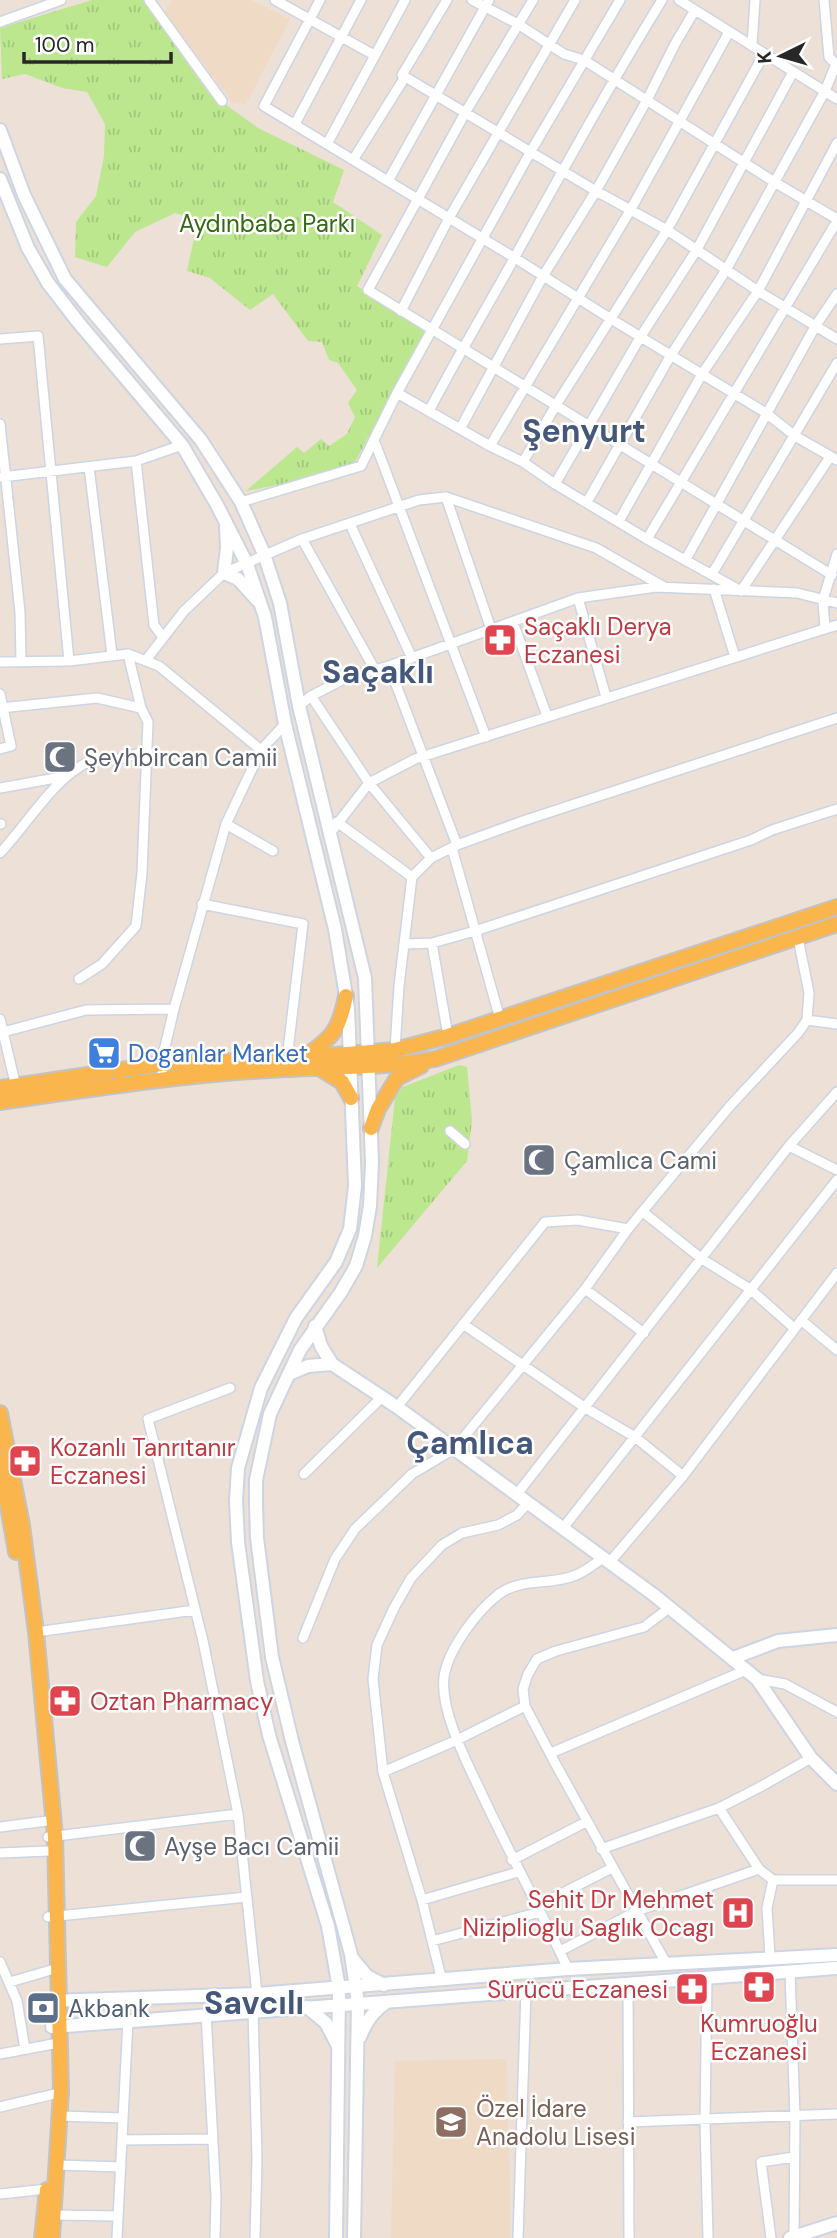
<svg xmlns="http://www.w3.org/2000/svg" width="837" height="2238" viewBox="0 0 837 2238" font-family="'DM Sans',sans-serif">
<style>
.education{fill:#efdac5}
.grass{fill:url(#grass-tufts)}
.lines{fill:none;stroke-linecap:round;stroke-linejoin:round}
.street-casing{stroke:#cdd5e2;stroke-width:12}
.secondary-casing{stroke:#cdd5e2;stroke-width:16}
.primary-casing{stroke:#c3c3c3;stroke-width:18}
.street{stroke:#fff;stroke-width:9}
.secondary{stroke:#fff;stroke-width:12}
.primary{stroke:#fbb54d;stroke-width:14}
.labels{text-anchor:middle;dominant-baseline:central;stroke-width:5;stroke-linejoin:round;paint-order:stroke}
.park-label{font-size:24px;fill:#346914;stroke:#fff}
.health-label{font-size:24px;fill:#be3a42;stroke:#fff;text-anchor:start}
.worship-label{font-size:24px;fill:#5b616d;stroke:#fff;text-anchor:start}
.shop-label{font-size:24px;fill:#366cbe;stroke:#fff;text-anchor:start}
.service-label{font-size:24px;fill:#4e5e75;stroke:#fff;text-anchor:start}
.education-label{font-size:24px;fill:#785e54;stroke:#fff;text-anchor:start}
.district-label{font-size:32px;font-weight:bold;fill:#45587b;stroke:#fff}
</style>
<defs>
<pattern id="grass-tufts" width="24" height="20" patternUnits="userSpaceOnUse" patternTransform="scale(1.75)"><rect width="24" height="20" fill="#bce78f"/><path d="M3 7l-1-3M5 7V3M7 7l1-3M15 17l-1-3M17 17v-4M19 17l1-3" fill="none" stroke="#a2c67b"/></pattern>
</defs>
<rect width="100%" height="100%" fill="#ece0d7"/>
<path class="education" d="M172,0H251L290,19L246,104L233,103L164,12Z
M506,2059L510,2183V2238H391L395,2061Z"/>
<path class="grass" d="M92,0H145L155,18L207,91L258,128L344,170L333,202L382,235L357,286L425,332L355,462L318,477L246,491L297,447L304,453L321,439L329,446L347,434L355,417L348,403L357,390L338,363L329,360L322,342L308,341L273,294L250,310L210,278L187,271L198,220L175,213L135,232L107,267L75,257L76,222L96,196L104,156L105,124L87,92L62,88L25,74L2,79L0,28Z
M459,1065L467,1067L472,1121L467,1161L377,1268L395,1098L403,1087Z"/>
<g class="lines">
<defs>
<path id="street" d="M149,0L222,101
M275,0L374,55
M320,0L264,106L515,258L611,319L766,413L795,436L837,460
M447,0L402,75L596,191L667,230L758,291L837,339
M472,0L518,24L564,54L584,60L776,183L837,219
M533,0L465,113L368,290L832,575
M679,0L837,99
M0,22L61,0
M752,46L755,0
M295,124L361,0
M327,144L405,0
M353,160L405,77
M388,181L489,0
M401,311L449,218L575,0
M0,339L38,336L69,661
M397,393L531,151L620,0
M429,411C457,357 488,306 517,253C564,168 611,83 662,0
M0,424L20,612L21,661
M460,429L543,276L596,191L647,100L675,44L695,10
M374,440L486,737
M490,446L631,209L729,32
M136,461L154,625L163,637
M523,462L556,405L667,230L764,54
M89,467L112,655
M2,477L136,461L182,445
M555,484L641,336L696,251L793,72
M446,497L491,629
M241,502L361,466L397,393L490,446L523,462L555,484L647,539L741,591L830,457
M587,502L671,355L726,270L825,91L836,64L829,57L824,0
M619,521L702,374L758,291L837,143
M350,524L412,658
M302,539L375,670
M647,539L837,221
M686,559L816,325L837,294
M712,574L837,363
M714,589L735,657
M578,598L606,697
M513,622L547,716
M825,629L823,600L837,554
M146,660L184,611L224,573L302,539L419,500L446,497L596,548L664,587
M0,662L69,661L128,654L159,666L261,750
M389,666L457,845
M0,694L11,746L0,749
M311,696L369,783L431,858
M299,706L311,696L348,677L389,666L578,598L656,587L797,593L837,603
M0,708L97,698L141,708
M0,788L67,776
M337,822L412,877
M0,824H1
M226,824L273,851
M331,832L369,783L415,759L837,625
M452,848L500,1019
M0,853C27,825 53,779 88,762C98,757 106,761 116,760C126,757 137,753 148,752
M202,904L303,924L287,1059
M432,943L448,1036
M404,944L432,943L475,931L751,840L772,830L837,809
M79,979L102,964L136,926L142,873L148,722L141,708L128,654
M0,1019L16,1087
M807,1020L837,1024
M3,1032L86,1010L174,1009
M395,1050L399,986L412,877L431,858L457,845L523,821L837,718
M163,1079L161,1064L174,1009L226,824L261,750L285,724
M450,1131L465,1144
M789,1146L837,1170
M643,1212L702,1259L750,1289L794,1328
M585,1289L644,1333
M801,1320L837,1350
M463,1324L584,1407L635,1437L683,1476
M230,1388L148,1419L203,1641L238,1814L257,1994
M397,1407L545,1222L578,1220L628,1229
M304,1474L382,1397
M517,1494L789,1146L837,1092
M563,1528L837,1180
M609,1563L683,1476L837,1273
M36,1632L195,1610
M303,1638L335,1559L355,1529L412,1474L454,1449L585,1289L628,1229L730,1106L798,1033L807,1020L809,993L798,938
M757,1679L785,1684L837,1712
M551,1753L746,1670
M383,1772L457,1740L525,1706
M719,1808L759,1869
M0,1827L47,1821
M48,1837L238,1814
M601,1849L719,1808L760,1787L811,1758
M0,1853L48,1851
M512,1860L586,1822
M422,1900L518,1872
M537,1906L612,1868
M48,1917L247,1897
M432,1941L540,1912
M560,1951L637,1911L759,1869L773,1880H837
M770,1957L767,1908L773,1880
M0,1962L17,2001L25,2049
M666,1963L555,1763L525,1706L523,1689L528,1674L537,1659L556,1651L644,1627L669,1608
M568,1969C540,1908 507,1849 479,1788C465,1759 440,1709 444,1677C448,1649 477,1611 499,1594C523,1577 550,1586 576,1575C585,1572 594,1564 603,1558
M790,1971L795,2117L794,2237
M707,1977L705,2121L708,2238
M442,1981L422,1900L383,1772L373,1679L377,1645L394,1608L411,1578L442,1545L462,1533L498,1525L517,1515L528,1503
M10,1982L51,1970
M628,1983L629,2238
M253,2011L257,2159L255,2238
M206,2014L216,2197L215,2238
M0,2054L53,2044
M0,2107L54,2094
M60,2116L123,2118
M628,2122L837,2114
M122,2140L213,2139
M58,2165L121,2167
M0,2194L47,2189
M55,2215L118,2216
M117,2238L128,2020
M518,2238L526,1990
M771,2238L761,2162L794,2157"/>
<path id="secondary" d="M0,130L24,195L65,279L201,440L241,502L264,554L280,603L299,706L365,978L372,1162L370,1206L365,1236L356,1266L341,1292L300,1350L270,1414L256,1480V1504L257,1538L272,1657L292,1741L351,1954L358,2003L354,2238
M0,179L28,248L48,283L78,322L182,445L217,505L247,564L265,617L285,724L335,929L348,1008L355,1186L350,1229L336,1262L296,1318L261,1388L238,1468L236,1500L238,1542L257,1681L269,1735L328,1926L339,1988L336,2238
M226,526L227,548L224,573L238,579L257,600
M315,1326L321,1346L332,1364L397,1407L654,1595L757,1679L811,1758L837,1784
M289,1374L308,1366L332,1364
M733,1658L778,1641L837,1635
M353,1959L367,1976L384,1985
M50,2001L257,1994L568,1969L837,1955
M307,2007L326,2023L338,2046
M52,2027L837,1968
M360,2037C366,2022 373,2011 387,2002
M790,2238L837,2223"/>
<path id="primary" d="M304,1058C332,1037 339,1032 346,996
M321,1069L342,1082L351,1098
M0,1088L161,1064L287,1059L395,1050L448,1036L837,907
M0,1102C90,1089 180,1075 270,1070C326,1066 381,1069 435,1059L837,924
M371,1128L378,1109L397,1078L421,1066
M0,1413L22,1525L36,1632L55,1836L61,2091L52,2238
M0,1461L16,1552
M42,2238L47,2190"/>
</defs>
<use href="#street" class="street-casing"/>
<use href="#secondary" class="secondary-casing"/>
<use href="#primary" class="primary-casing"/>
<use href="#street" class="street"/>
<use href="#secondary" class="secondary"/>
<use href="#primary" class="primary"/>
</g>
<defs>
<symbol id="pharmacy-square" viewBox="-11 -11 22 22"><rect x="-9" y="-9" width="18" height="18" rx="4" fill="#e0444e" stroke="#fff"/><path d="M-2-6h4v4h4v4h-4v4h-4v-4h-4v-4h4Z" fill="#fff"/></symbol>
<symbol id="mosque-square" viewBox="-11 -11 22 22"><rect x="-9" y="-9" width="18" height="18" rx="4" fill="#6b7280" stroke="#fff"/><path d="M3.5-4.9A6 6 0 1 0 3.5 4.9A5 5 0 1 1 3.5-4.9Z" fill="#fff"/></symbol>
<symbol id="supermarket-square" viewBox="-11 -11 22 22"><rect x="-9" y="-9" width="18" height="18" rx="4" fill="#3f7fe0" stroke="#fff"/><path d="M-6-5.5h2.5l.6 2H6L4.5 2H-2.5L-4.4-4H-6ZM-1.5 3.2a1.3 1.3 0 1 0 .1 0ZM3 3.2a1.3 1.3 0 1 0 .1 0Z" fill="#fff"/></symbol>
<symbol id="hospital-square" viewBox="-11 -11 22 22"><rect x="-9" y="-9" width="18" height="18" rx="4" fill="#e0444e" stroke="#fff"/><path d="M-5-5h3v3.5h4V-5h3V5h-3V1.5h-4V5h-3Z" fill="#fff"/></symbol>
<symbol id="bank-square" viewBox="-11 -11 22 22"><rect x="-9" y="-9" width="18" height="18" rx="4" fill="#5c6f8a" stroke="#fff"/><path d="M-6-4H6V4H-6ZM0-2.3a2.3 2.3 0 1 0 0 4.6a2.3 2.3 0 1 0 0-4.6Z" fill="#fff"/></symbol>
<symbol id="school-square" viewBox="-11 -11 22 22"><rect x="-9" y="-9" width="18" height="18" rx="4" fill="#8d6e63" stroke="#fff"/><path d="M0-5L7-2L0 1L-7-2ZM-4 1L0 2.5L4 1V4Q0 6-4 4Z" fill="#fff"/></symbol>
</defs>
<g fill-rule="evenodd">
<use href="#pharmacy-square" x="481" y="621" width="38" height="38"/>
<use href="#mosque-square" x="41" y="738" width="38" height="38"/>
<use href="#supermarket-square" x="85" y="1034" width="38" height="38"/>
<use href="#mosque-square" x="520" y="1141" width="38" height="38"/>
<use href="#pharmacy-square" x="6" y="1442" width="38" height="38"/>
<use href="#pharmacy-square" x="46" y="1682" width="38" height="38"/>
<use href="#mosque-square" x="121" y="1827" width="38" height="38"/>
<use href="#hospital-square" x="719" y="1894" width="38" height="38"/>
<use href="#pharmacy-square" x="740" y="1968" width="38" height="38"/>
<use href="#pharmacy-square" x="673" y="1970" width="38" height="38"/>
<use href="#bank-square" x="24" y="1989" width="38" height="38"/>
<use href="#school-square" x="432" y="2103" width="38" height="38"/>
</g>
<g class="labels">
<g class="park-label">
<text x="267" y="223">Aydınbaba Parkı</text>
</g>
<g class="health-label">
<text x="524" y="626">Saçaklı Derya<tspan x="524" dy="28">Eczanesi</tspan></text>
<text x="50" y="1447">Kozanlı Tanrıtanır<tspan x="50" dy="28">Eczanesi</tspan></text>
<text x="90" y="1701">Oztan Pharmacy</text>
<text x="714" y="1899" text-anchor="end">Sehit Dr Mehmet<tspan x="714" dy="28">Niziplioglu Saglık Ocagı</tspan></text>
<text x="668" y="1989" text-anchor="end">Sürücü Eczanesi</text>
<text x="759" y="2023" text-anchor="middle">Kumruoğlu<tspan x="759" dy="28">Eczanesi</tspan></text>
</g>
<g class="worship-label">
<text x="84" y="757">Şeyhbircan Camii</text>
<text x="564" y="1160">Çamlıca Cami</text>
<text x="164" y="1846">Ayşe Bacı Camii</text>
</g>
<g class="shop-label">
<text x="128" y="1053">Doganlar Market</text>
</g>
<g class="service-label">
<text x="68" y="2008">Akbank</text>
</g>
<g class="education-label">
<text x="476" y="2108">Özel İdare<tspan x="476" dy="28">Anadolu Lisesi</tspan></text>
</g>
<g class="district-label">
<text x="584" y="431">Şenyurt</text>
<text x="378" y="672">Saçaklı</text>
<text x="470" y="1443">Çamlıca</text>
<text x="254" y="2003">Savcılı</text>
</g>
</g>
<g transform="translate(781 56) rotate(265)" stroke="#ffffff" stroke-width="5" paint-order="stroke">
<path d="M0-5L12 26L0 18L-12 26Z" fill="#282828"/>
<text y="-10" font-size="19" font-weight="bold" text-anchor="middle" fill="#282828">K</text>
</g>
<path d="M24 52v10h147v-10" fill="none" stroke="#282828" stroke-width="3.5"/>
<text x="35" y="52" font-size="21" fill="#282828" stroke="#ffffff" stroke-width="5" paint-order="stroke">100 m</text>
</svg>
